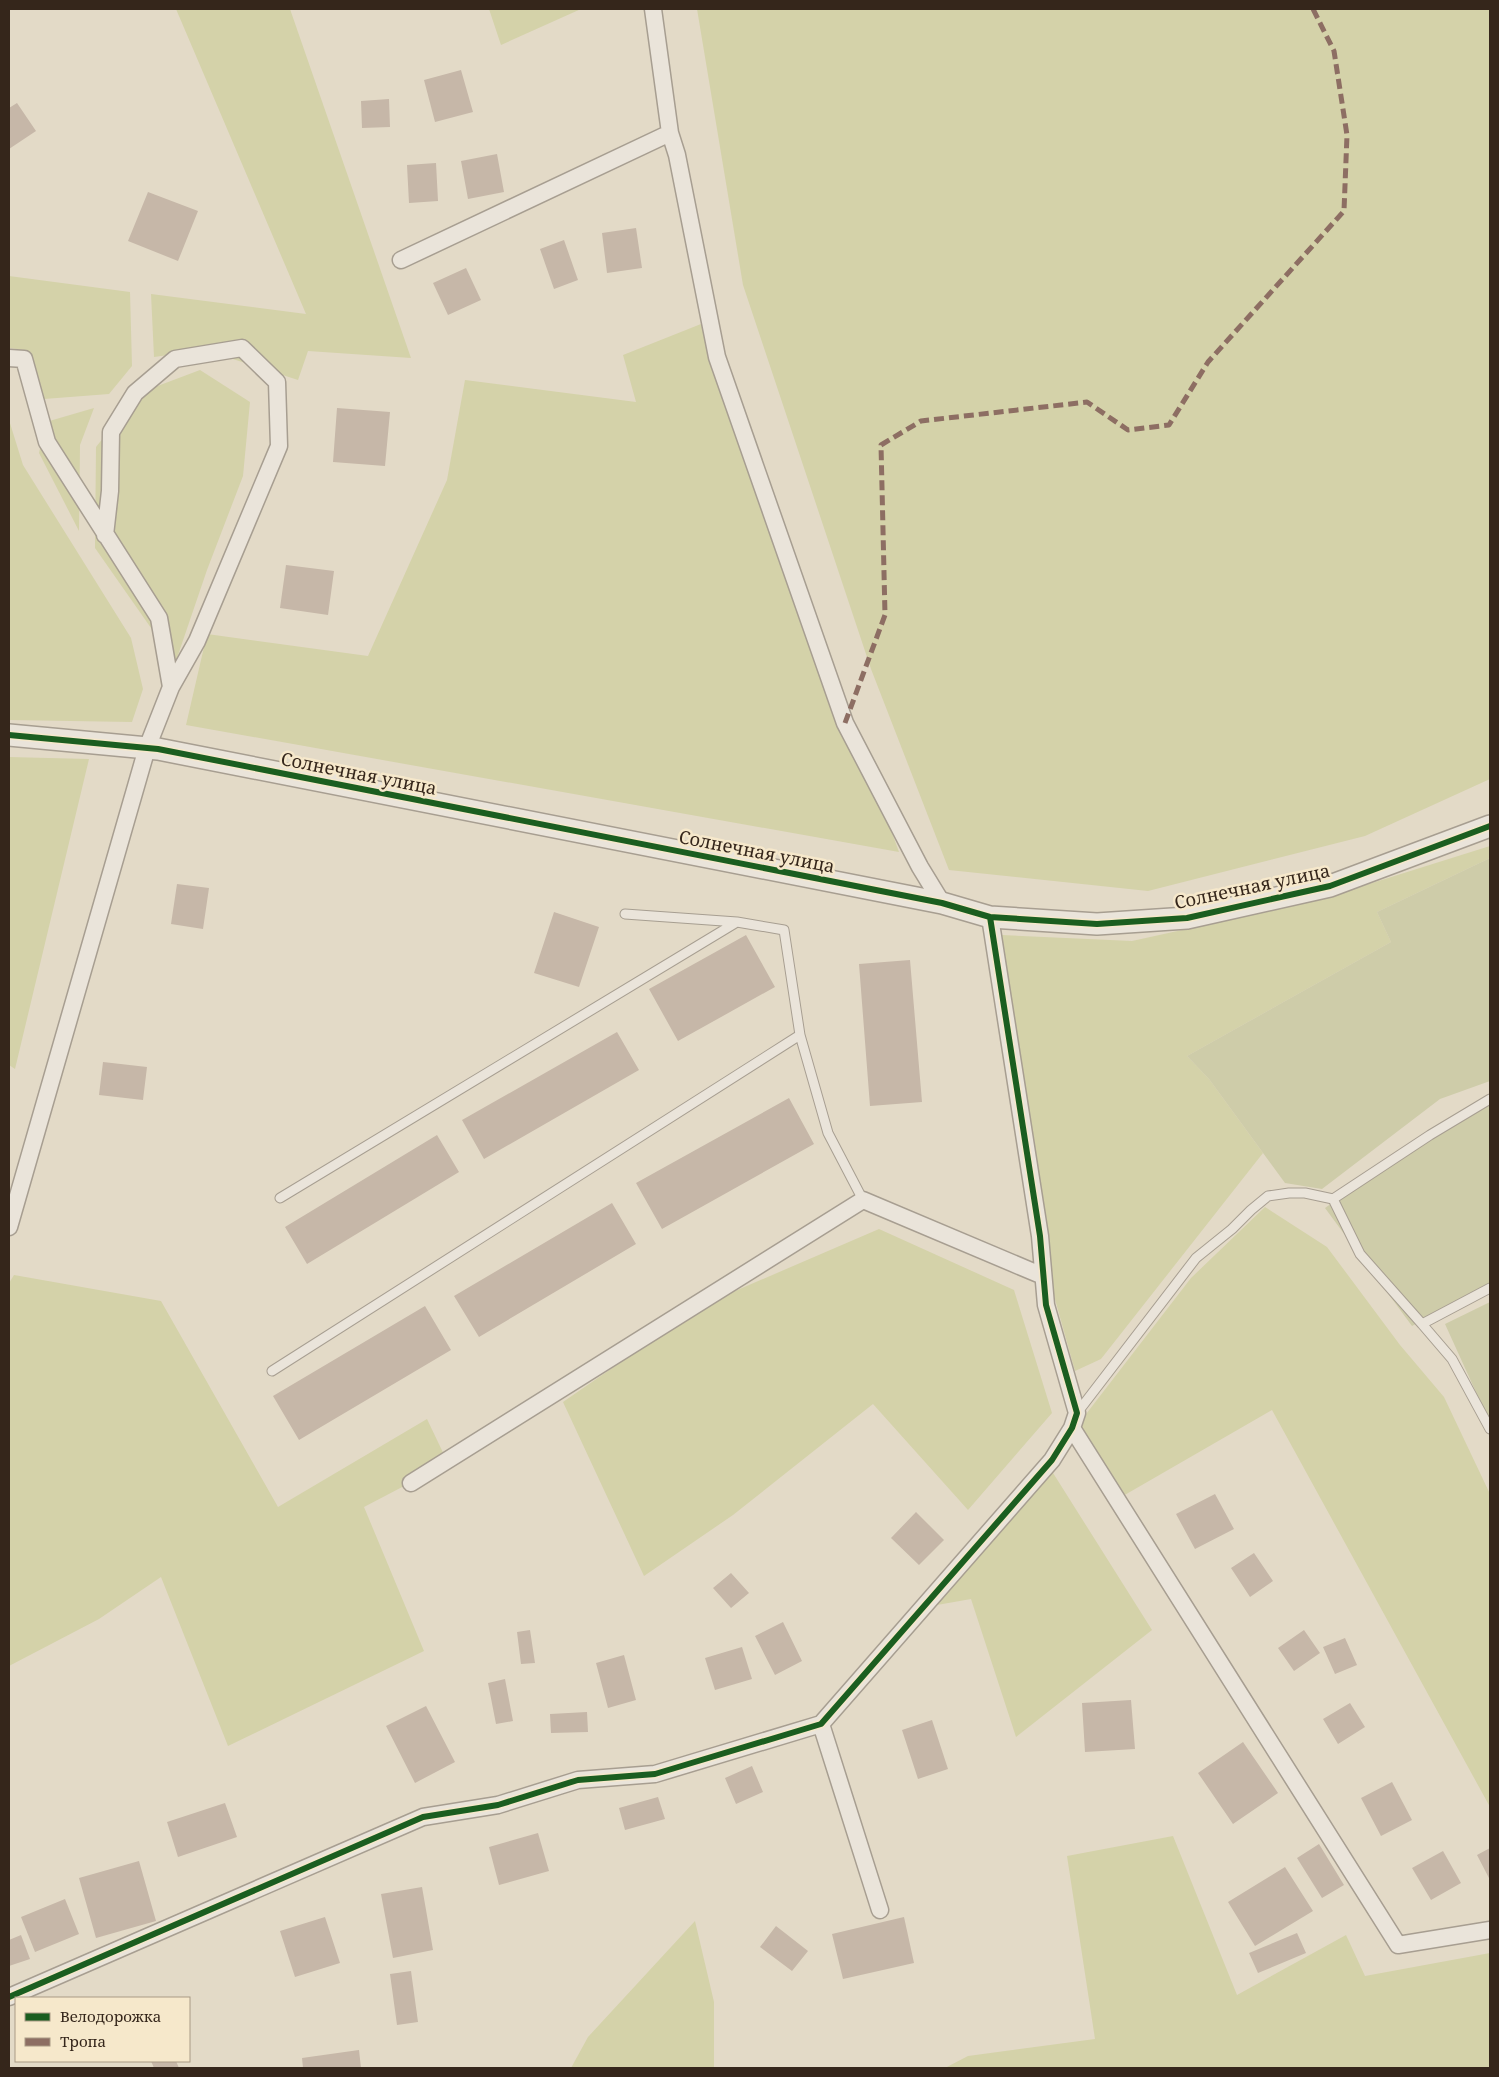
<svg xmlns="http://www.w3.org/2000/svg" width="1499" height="2077" viewBox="0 0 1499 2077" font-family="'Noto Serif',serif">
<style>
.green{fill:#d4d2a9}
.cemetery{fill:#cecca9}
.building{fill:#c6b7a8}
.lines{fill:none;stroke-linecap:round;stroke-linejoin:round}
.service-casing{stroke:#a79e91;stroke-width:11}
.minor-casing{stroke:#a79e91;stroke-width:19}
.tertiary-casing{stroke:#a79e91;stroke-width:24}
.service{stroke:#eae4da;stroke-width:9}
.minor{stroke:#eae4da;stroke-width:16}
.tertiary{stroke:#eae4da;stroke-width:21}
.quiet{stroke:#8d6e63;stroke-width:5;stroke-dasharray:10 5;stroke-linecap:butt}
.cycleway-casing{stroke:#f6e8cb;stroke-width:9}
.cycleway{stroke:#1b5e20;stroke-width:6}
.labels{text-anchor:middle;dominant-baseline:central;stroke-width:5;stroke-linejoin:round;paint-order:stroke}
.street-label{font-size:18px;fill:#35261b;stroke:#f6e8cb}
</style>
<rect width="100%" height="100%" fill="#e3dac7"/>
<path class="green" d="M176,9H290L411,358L308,351L298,380L205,350L154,357L151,294L306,314Z
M489,9H581L501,45Z
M697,9H1490V779L1365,836L1148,891L949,870L871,669L743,285Z
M9,276L130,292L132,366L109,394L31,400L17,349L9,348Z
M706,322L899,852L186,725L207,634L368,656L447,480L465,380L636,402L623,355Z
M200,370L250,402L243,476L207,570L163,699L158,638L95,548L96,447L139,393Z
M94,408L80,445L79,531L39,453L46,422Z
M9,420L23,465L131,638L143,689L132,722L9,720Z
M9,757L89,759L15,1069L9,1065Z
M1490,846V858L1377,912L1391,942L1187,1056L1209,1079L1263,1153L1101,1359L1075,1371L1048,1274L1002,935L1132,941L1318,900Z
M1265,1207L1327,1247L1400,1345L1444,1397L1490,1494V1807L1272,1410L1116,1500L1073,1431L1191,1278Z
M879,1229L1014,1290L1052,1413L968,1510L873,1404L733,1515L644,1576L563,1402L705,1304Z
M14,1275L161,1301L278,1507L427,1419L448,1463L364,1507L424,1651L228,1746L161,1577L99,1619L9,1666V1283Z
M1048,1465L1152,1630L1016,1737L971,1599L937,1605Z
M1173,1836L1237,1995L1346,1935L1365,1976L1490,1953V2068H945L968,2056L1095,2039L1067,1856Z
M695,1921L714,2002V2068H571L588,2037Z"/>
<path class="cemetery" d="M1490,858V1081L1440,1099L1322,1189L1285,1183L1209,1079L1187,1056L1391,942L1377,912Z
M1490,1099V1283L1412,1326L1325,1208L1451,1118Z
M1490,1302V1423L1445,1324Z"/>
<path class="building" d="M461,70L473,112L435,122L424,80Z
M389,99L390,127L362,128L361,101Z
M17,103L36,131L9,149V108Z
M497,154L504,192L468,199L461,161Z
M436,163L438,201L409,203L407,165Z
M148,192L198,211L178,261L128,241Z
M636,228L642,268L607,273L602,233Z
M564,240L578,280L554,289L540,249Z
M466,268L481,300L448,315L433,283Z
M337,408L390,412L385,466L333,462Z
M286,565L334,571L328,615L280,608Z
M177,884L209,888L203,929L171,924Z
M554,912L599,927L579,987L534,973Z
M746,935L775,987L678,1041L649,989Z
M910,960L922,1102L870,1106L859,964Z
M617,1032L639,1070L484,1159L462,1120Z
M103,1062L147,1067L143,1100L99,1095Z
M789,1098L814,1144L662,1229L636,1183Z
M437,1135L459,1172L307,1264L285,1227Z
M612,1203L636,1244L479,1337L454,1296Z
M425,1306L451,1350L299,1440L273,1396Z
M1215,1494L1234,1529L1195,1549L1176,1514Z
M916,1512L944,1540L919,1565L891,1538Z
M1254,1553L1273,1581L1250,1597L1231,1568Z
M731,1573L749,1593L731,1608L713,1588Z
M783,1622L802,1661L775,1675L755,1636Z
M530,1630L535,1663L521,1664L517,1632Z
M1304,1630L1320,1653L1294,1671L1278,1648Z
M1345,1638L1357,1665L1335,1674L1323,1647Z
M742,1647L752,1679L715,1690L705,1658Z
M624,1655L636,1700L608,1708L596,1663Z
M505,1679L513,1721L496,1724L488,1683Z
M1131,1700L1135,1749L1085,1752L1082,1703Z
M1350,1703L1365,1727L1338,1744L1323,1719Z
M426,1706L455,1762L415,1783L386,1726Z
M587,1712L588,1732L551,1733L550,1714Z
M932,1720L948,1769L918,1779L902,1730Z
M1243,1742L1278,1793L1233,1824L1198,1773Z
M752,1766L763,1792L736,1804L725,1778Z
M1392,1782L1412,1820L1381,1836L1361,1798Z
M658,1797L665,1819L625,1830L619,1808Z
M225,1803L237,1837L178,1857L167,1822Z
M538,1833L549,1871L499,1885L489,1847Z
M1319,1844L1344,1885L1322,1898L1297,1858Z
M1490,1848V1880L1477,1855Z
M1443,1851L1461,1883L1431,1900L1412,1868Z
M139,1861L156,1921L96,1938L79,1878Z
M1285,1867L1313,1911L1255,1946L1228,1902Z
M422,1887L433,1950L393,1958L381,1894Z
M65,1899L79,1934L35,1952L21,1917Z
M325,1917L340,1963L295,1977L280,1931Z
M904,1917L914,1963L843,1979L832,1934Z
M776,1926L808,1951L792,1971L760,1947Z
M1297,1933L1306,1953L1258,1973L1249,1953Z
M21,1935L30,1959L9,1966V1940Z
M411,1971L418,2022L397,2025L390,1974Z
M359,2050L361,2068H303L302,2058Z
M151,2061H176L179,2068H154Z"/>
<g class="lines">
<defs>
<path id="service" d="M625,914L737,922L784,930L800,1035
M280,1198L737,922
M1333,1199L1360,1254L1422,1324L1490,1288
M1422,1324L1452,1359L1490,1429
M272,1371L800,1035L828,1133L863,1200
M1077,1413L1196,1258L1232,1229L1251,1210L1268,1196L1289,1193H1305L1333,1199L1430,1135L1490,1099"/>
<path id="minor" d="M653,9L670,133L677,155L717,357L845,723L920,867L942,903
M401,260L670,133
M9,358L24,359L47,442L159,618L171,687L147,748L9,1227
M105,535L110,491L111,432L135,393L175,359L242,348L277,382L279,446L197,641L171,687
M1072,1428L1398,1945L1490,1930
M411,1483L863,1200L1043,1276
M821,1724L880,1910
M9,1997L423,1817L498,1805L578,1780L655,1774L821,1724L1052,1460L1072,1428L1077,1413L1046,1305L1040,1236L990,917"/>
<path id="tertiary" d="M9,735L158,749L942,903L990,917L1097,924L1187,918L1330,886L1490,826"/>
</defs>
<use href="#service" class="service-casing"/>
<use href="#minor" class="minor-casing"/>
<use href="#tertiary" class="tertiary-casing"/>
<use href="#service" class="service"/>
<use href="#minor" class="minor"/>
<use href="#tertiary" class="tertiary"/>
<path class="quiet" d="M845,723L885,615L881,445L921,421L1087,402L1128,430L1169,425L1208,362L1344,211L1347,135L1334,51L1313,9"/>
<defs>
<path id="cycleway" d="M9,735L158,749L942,903L990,917L1097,924L1187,918L1330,886L1490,826
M9,1997L423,1817L498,1805L578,1780L655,1774L821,1724L1052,1460L1072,1428L1077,1413L1046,1305L1040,1236L990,917"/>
</defs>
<use href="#cycleway" class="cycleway-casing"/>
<use href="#cycleway" class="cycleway"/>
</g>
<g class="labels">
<g class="street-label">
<text transform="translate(359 773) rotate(11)">Солнечная улица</text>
<text transform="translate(757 851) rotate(11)">Солнечная улица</text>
<text transform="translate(1252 886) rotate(-12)">Солнечная улица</text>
</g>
</g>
<rect width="1499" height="2077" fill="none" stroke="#35261b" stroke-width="20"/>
<rect x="15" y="1997" width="175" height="65" fill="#f6e8cb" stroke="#a99a85"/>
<rect x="25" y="2013" width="25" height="8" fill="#1b5e20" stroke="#a99a85"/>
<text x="60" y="2022" font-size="15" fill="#35261b">Велодорожка</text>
<rect x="25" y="2038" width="25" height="8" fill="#8d6e63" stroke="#a99a85"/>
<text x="60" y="2047" font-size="15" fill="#35261b">Тропа</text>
</svg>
